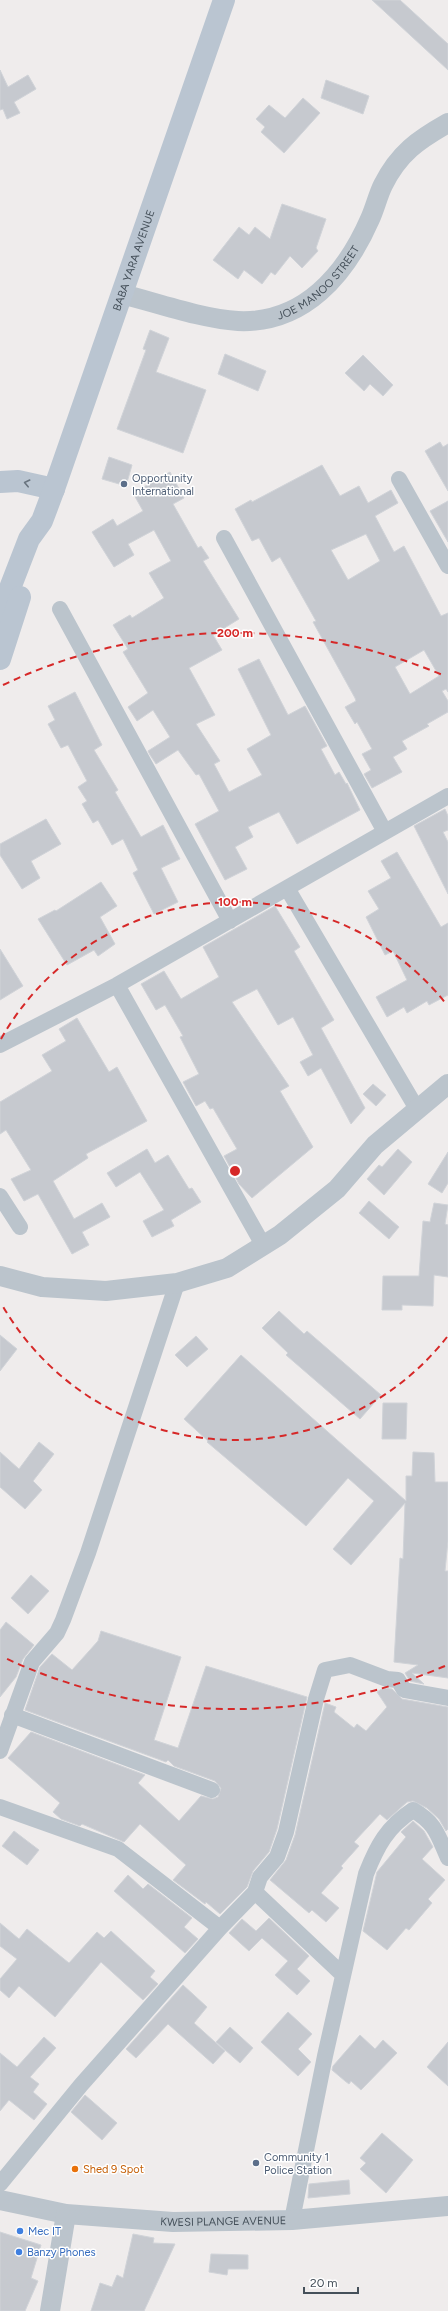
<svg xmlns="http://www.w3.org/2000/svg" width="448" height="2311" viewBox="0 0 448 2311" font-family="Figtree,sans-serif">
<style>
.building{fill:#c6c9cf;stroke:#d0d3d8;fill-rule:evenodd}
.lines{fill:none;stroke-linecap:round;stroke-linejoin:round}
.minor{stroke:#bbc4cc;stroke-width:16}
.tertiary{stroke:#bbc4cc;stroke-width:20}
.secondary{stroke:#bac5d1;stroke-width:22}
.oneway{stroke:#68737e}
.ring{fill:none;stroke:#d62828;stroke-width:2;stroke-dasharray:7 5}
.service-dot{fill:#5c6f8a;stroke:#fff;stroke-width:1.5}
.food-dot{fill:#e8710a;stroke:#fff;stroke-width:1.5}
.shop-dot{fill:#3f7fe0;stroke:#fff;stroke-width:1.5}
.labels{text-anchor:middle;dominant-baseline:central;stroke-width:3;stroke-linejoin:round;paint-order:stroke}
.street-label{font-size:11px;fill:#45505a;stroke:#fff}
.service-label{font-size:11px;fill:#4e5e75;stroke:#fff;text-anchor:start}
.food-label{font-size:11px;fill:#c56008;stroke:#fff;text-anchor:start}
.shop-label{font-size:11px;fill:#366cbe;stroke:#fff;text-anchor:start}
.centre{fill:#d62828;stroke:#fff;stroke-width:2}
.ring-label{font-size:12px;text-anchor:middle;font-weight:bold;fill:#d62828;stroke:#fff;stroke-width:3;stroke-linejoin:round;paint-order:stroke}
</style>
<rect width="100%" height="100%" fill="#efecec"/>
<path class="building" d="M372,0H400L448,44V70Z
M0,70L8,87L28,75L36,89L14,102L20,113L7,119L3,109L0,110Z
M326,80L369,96L363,114L321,98Z
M303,98L320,113L284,153L261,132L265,127L256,119L269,105L285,118Z
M282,204L326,219L316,248L318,251L302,268L290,256L275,275L271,272L262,284L244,270L238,279L213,260L239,227L249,235L255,227L270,239Z
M150,330L169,338L156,372L206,390L183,453L117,429L146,350L143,349Z
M225,354L266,371L258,391L218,374Z
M363,355L393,385L383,396L370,384L364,391L345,373Z
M440,442L443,447L448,444V491L425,451Z
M109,457L132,465L126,486L102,479Z
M322,465L340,496L359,486L368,503L391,490L398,503L375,516L394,552L404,546L441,616L448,613V692L446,689L442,691L448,701V712L427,724L429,726L402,741L407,749L393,757L402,772L372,788L364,774L371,770L362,754L372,749L357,722L355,724L345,707L356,701L355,698L313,622L316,621L280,557L272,562L259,538L252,541L235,509L251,500L252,502ZM366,534L380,561L348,580L331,550ZM424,650L439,676L410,694L395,667Z
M170,472L184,498L173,504L198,548L201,546L209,558L203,561L239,619L213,635L222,650L189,668L215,715L196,724L220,761L214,764L229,792L262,775L247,749L271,735L238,669L259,659L288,715L305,706L327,746L321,749L335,775L339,772L346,784L347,783L360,810L297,844L279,812L248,827L253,837L235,847L247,869L225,880L195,824L219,811L199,774L196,775L178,750L156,764L150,755L148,751L170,737L153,710L137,721L128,707L148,693L123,652L128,649L113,625L130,615L132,618L164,598L149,573L171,561L154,530L128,544L134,555L114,567L92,532L113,519L117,526L143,511L133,493Z
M448,501V542L430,511Z
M75,692L102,745L94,750L118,790L115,792L141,837L163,825L180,859L161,868L178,902L154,914L133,873L138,870L123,839L112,845L98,820L93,823L82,804L87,801L78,787L87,781L68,745L61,748L48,724L55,720L48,706Z
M445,809L448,816V830L443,832L448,842V894L414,826Z
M46,819L61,844L31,861L40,878L22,889L0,855V844Z
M397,852L441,927L448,923V995L429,1005L427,1001L407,1013L404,1007L387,1017L376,997L407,980L393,951L385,955L366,917L379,909L368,891L391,878L381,861Z
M101,882L117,906L100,917L115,944L98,956L94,950L67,965L38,919L55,910L56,911Z
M275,906L300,947L294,951L334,1020L321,1028L365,1108L351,1124L321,1068L308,1076L300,1062L313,1055L293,1017L278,1025L257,989L232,1002L289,1086L280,1091L313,1147L252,1198L239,1184L224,1156L237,1149L213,1108L210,1109L205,1101L196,1106L183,1082L199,1074L180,1037L183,1036L165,1005L156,1010L141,984L164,971L181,999L219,977L203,947Z
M0,949L23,986L0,1000Z
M77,1018L109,1072L117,1067L147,1121L86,1154L88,1158L53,1181L74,1219L102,1203L110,1217L82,1232L89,1245L72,1254L38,1194L24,1201L11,1179L31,1170L6,1130L0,1134V1102L52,1071L42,1055L66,1041L59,1029Z
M373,1084L386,1095L376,1106L363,1094Z
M147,1149L155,1163L168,1155L189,1189L192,1188L201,1202L171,1220L174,1226L152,1237L143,1221L164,1210L140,1172L116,1187L107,1173Z
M398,1149L412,1162L384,1195L367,1179L379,1165L382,1167Z
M448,1152V1183L442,1193L428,1184Z
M369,1201L399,1227L389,1239L359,1213Z
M434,1203L448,1205L445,1224L448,1225V1277L434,1275L433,1306L402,1305V1310H382L383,1276H419L423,1221L430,1222Z
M279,1311L304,1334L307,1331L381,1395L360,1419L286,1355L288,1353L262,1328Z
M0,1335L17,1349L0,1371Z
M196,1336L208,1349L187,1367L175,1355Z
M241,1355L406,1501V1476H412L413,1452L434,1453L435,1482H448V1541L445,1571H448V1678L412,1673L424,1684L410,1681L405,1673L418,1665L394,1662L400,1558L403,1559L405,1503L351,1565L333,1549L374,1501L348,1478L306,1526L207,1442L208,1441L184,1419Z
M383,1403H407L406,1439H382Z
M39,1442L54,1454L33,1481L42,1490L25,1509L0,1487V1452L19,1469Z
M31,1575L49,1591L28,1614L11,1598Z
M6,1622L34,1645L23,1659L16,1677L0,1697V1630Z
M101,1631L181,1657L154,1740L178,1748L206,1666L307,1697L277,1829L269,1852L253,1871L247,1887L220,1914L206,1902L205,1904L173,1880L186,1865L140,1824L124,1842L82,1824L80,1826L61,1819L53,1812L60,1803L8,1758L31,1732L145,1775L138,1783L179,1821L201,1796L213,1799L218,1797L221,1788L215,1781L174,1766L168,1760L166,1762L25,1710L40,1667L52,1654L72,1670L98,1641Z
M383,1688L392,1689L402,1699L448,1707V1829L446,1831L439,1819L427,1808L413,1801L407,1802L387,1820L380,1814L354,1842L359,1846L341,1866L343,1868L321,1893L339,1908L326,1922L312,1910L309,1913L270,1880L286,1860L295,1835L325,1703L336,1707L334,1712L354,1728L357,1724L366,1731L387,1707L377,1692Z
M413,1821L424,1831L433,1847L422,1859L445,1880L428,1899L432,1903L409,1930L406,1928L387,1950L363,1931L377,1872L406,1837L401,1832Z
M14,1831L39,1850L27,1865L2,1846Z
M128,1875L143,1889L148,1884L192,1918L184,1927L198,1939L185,1953L114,1891Z
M269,1918L309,1956L297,1969L310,1981L297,1995L275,1975L288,1961L262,1938L249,1951L229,1933L242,1919L256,1931Z
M0,1923L19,1939L27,1929L69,1963L97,1932L104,1938L111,1931L155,1971L150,1977L158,1984L143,2000L101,1962L55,2017L19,1986L9,1998L0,1990V1979L17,1959L0,1946Z
M183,1985L207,2007L194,2023L225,2051L213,2064L168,2024L136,2058L126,2049Z
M288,2012L312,2034L298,2049L311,2062L298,2076L261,2042Z
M230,2027L253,2048L240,2063L216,2042Z
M360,2035L375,2049L383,2040L397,2053L361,2090L351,2081L349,2084L345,2081L332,2070L333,2066Z
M44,2037L56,2048L30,2077L39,2084L33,2092L47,2104L34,2120L9,2100L0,2111V2053L17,2067Z
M448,2042V2086L427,2067Z
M85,2095L117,2123L102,2140L71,2112Z
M382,2133L413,2160L386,2193L360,2169L366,2163L360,2158Z
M349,2180L350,2194L308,2198L309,2184Z
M0,2232L41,2245L31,2278L38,2281L25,2311H0Z
M133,2234L154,2238L153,2243L175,2244L144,2311H91L100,2283L112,2287L117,2275L123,2278Z
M211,2254L248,2255V2269H228L227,2275L209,2272Z"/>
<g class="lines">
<path class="minor" d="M399,479L448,566
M224,538L385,832
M60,609L230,921
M287,888L417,1109
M117,985L263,1245
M0,1045L117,985L448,796
M0,1196L20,1227
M12,1715L212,1790
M0,1751L32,1662L57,1633L63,1620L88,1553L177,1283
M0,1807L118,1849L220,1928
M255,1892L343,1975
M0,2184L81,2085L220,1928L255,1892L260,1877L277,1857L286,1832L316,1699L325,1670L350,1665L387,1679L398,1680L404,1690L448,1698
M292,2220L325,2056L366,1874C377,1846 387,1827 413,1810C436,1823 438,1836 448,1858"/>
<g class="tertiary">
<path id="s1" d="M122,294C157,303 203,319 238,321C304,324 346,274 370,219C375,208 378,195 383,185C399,153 418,140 448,123"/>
<path d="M0,1276L42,1287L106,1291L177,1283L227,1268L280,1235L337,1189L375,1145L448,1084"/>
<path id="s2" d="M0,2200L66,2214L173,2222L292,2220L448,2206"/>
<path d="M50,2311L66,2214"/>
</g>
<g class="secondary">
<path d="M0,482L18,481L54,489"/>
<path id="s3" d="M0,614L29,539L42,521L54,489L224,0"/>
<path d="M0,659L20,597"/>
</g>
</g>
<defs><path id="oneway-chevron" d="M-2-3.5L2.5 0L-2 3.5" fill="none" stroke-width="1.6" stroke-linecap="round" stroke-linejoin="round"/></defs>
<use class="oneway" href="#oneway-chevron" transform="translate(27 483) rotate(-167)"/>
<g class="ring">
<path d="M447 1337A269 269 0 0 1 1 1303M1 1039A269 269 0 0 1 447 1005"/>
<path d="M445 1666A538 538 0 0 1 3 1657M3 685A538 538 0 0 1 445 676"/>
</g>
<g class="service-dot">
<circle cx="124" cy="484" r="4"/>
<circle cx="256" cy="2163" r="4"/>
</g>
<circle class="food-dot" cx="75" cy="2169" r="4"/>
<g class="shop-dot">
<circle cx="20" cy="2231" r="4"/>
<circle cx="19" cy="2252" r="4"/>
</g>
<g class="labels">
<g class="street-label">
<text stroke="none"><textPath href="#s3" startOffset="379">BABA YARA AVENUE</textPath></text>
<text stroke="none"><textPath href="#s1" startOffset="213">JOE MANOO STREET</textPath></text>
<text stroke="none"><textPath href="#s2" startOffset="225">KWESI PLANGE AVENUE</textPath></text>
</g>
<g class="service-label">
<text x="132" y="478">Opportunity<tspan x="132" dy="13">International</tspan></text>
<text x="264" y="2157">Community 1<tspan x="264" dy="13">Police Station</tspan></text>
</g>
<g class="food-label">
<text x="83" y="2169">Shed 9 Spot</text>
</g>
<g class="shop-label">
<text x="28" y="2231">Mec IT</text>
<text x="27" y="2252">Banzy Phones</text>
</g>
</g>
<circle cx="235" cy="1171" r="6" class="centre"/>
<g class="ring-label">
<text x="235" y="637">200 m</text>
<text x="235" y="906">100 m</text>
</g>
<path d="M304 2287v6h54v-6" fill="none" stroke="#45505a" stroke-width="2"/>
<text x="310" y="2287" font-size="12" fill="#45505a" stroke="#ffffff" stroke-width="3" paint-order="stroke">20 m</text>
</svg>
